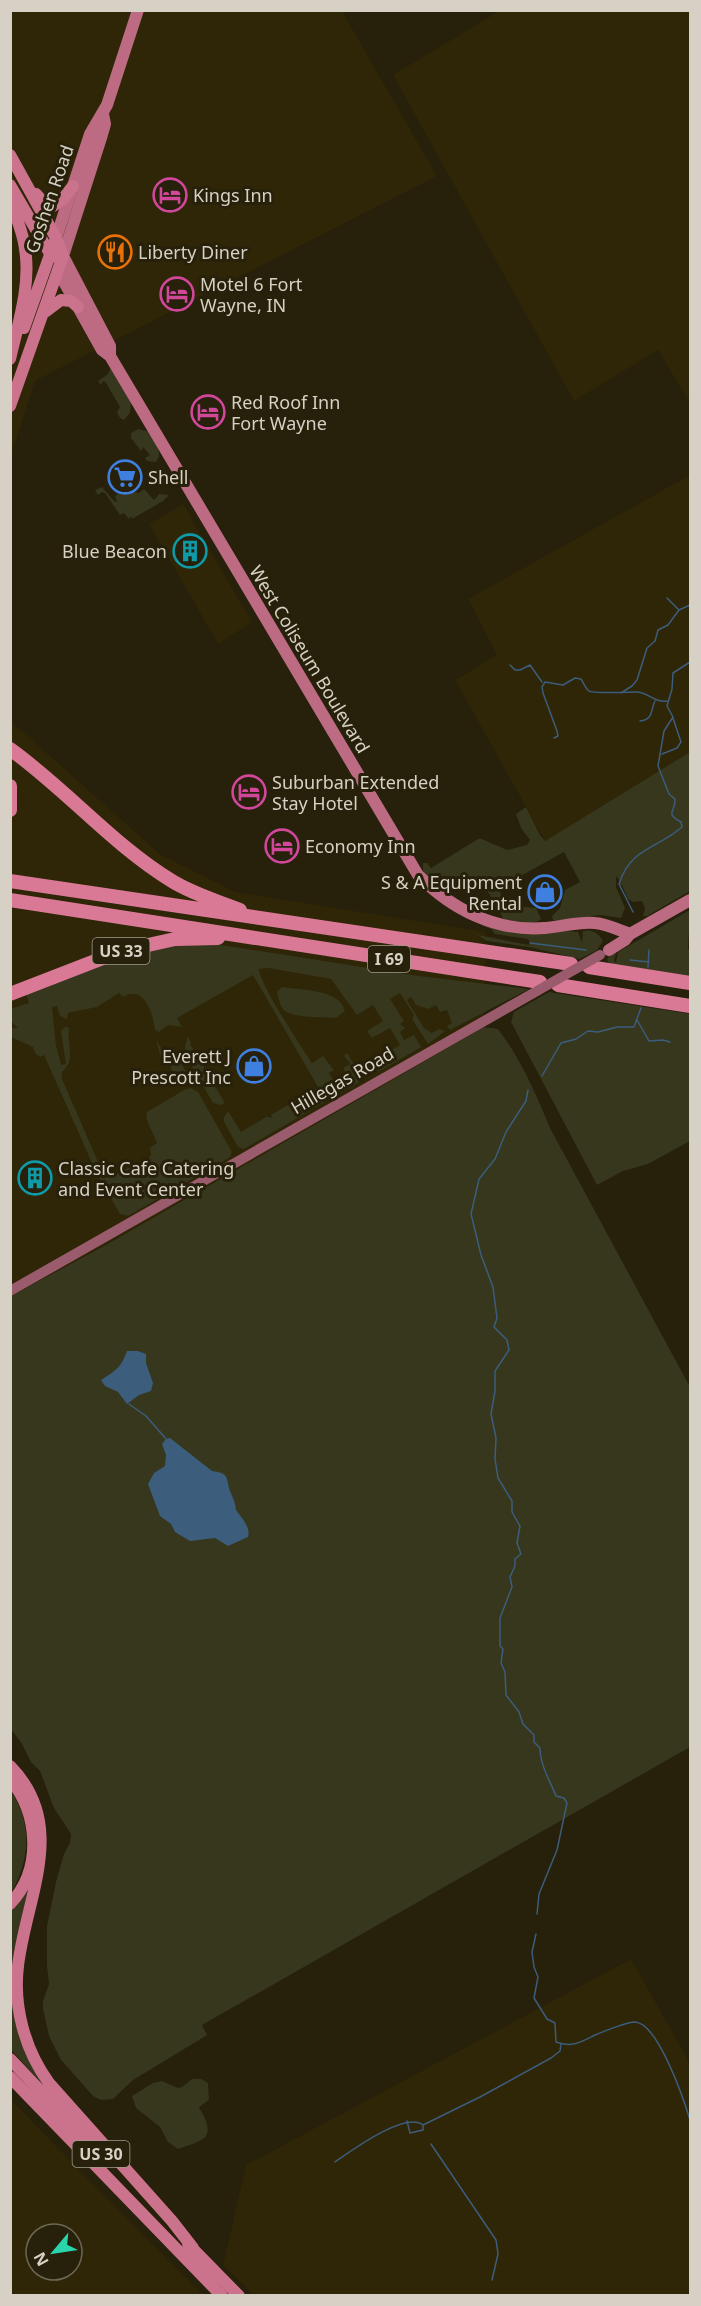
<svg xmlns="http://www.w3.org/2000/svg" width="701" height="2306" viewBox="0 0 701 2306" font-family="'Noto Sans',sans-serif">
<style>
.built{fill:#2f2507;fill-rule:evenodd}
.green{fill:#36371d}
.water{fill:#3c5d7c}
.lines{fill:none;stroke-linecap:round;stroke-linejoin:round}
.stream{stroke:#3c5d7c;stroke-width:1.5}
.secondary{stroke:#9a5c6d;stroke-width:10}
.primary{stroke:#bc6b82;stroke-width:12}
.trunk{stroke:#cb728c;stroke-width:12}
.motorway{stroke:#da7995;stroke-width:14}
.secondary-bridge{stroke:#9a5c6d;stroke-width:10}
.labels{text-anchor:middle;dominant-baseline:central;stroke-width:6;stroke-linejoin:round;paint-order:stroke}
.shield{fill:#27200a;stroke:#a29c8c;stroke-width:1.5}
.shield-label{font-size:16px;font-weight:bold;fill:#d6d1c4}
.poi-label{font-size:18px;fill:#d6d1c4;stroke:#27200a;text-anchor:start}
.street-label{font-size:18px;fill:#d6d1c4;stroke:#27200a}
</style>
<rect width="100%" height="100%" fill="#27200a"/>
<path class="built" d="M501,10L690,11V403L658,350L574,401L393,75Z
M11,11H342L437,176L35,381L11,456Z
M690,475V752L545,841L455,680L497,655L468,599Z
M183,504L252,622L218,644L149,524Z
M10,718L13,723L161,855L235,892L486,932L484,1027L106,1245L10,1296Z
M631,1959L690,2063V2295H254L223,2265L246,2165Z
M11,2099L44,2134L203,2295H11ZM36,2234H72V2270H36Z"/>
<path class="green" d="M111,368L131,403L130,413L124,420L120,418L117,413L120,407L106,383L103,381L101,385L98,381L107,375Z
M138,429L147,431C154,440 164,452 156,462L147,461L145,458L150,455L143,447L141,451L131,438V433Z
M102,487L115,502L117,501L115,496L125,490L139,493L144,489L154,500L159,494L169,495L163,501L132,519L131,516L129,519L124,513L120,515L105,493L102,492L98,495L95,490Z
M690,752V891L647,916H643L645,909L642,901L633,902L628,899L622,885H620V881L616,876V887L625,908L621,918L600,915L557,921L553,920L552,916L560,908L565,890L580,882L564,852L499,888L504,905L536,908L541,919L534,924L503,919C496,899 484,882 461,877C449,875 420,889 423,863H427L431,868L478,839H482L507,850L527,845L530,840L521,828L516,814L526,807L540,835L545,841Z
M690,910L688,948L690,952V976L606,963H609L607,960L609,956L616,953L614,961L616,962L618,952Z
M483,923L578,932L582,943L583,931C592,929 599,933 603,941L597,950L580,959L529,947L487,941L478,935L529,945L530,943L528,939L495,934L491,929L483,926Z
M209,943L419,976L529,989L450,1030L447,1026L452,1023L447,1010L440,1012L436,1005L428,1009L416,1005L411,997L407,1000L424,1028L432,1033L439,1029L445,1031L428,1044L412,1019L414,1015L400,993L390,999L404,1021L400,1024L405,1028L400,1032L404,1040L414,1035L421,1047L382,1070L376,1071L370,1068V1063L400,1045L390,1028L372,1038L367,1031L383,1021L373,1005L357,1015L331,979L269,968L259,969C259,983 302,1048 312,1063L323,1056L334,1070L329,1073L333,1080L340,1077L341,1079L346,1074L343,1068L351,1064L344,1056L347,1053L361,1076L359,1082L244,1149L238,1147L224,1122V1117L228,1111L241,1132L268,1116L269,1118L272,1117L271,1115L318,1087L253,975L177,1018L182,1027L168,1025L159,1032L155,1030C153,1013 144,984 123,997L119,993L97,1007L68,1013L67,1019L60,1016L57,1006L52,1007L56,1046L61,1065L66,1064L61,1031L66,1026L69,1028C67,1037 72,1051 69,1062C67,1069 60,1070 62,1079L102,1171L107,1169L110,1176L147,1160L151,1155L150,1148L157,1143L146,1118L147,1112L184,1090L191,1088L198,1092L232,1152L230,1157L128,1216L120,1214L97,1174L44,1055L40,1057L35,1053L33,1047L11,1037V1028H18L11,1021L10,1009L29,1003L26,994L121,958L168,945Z
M282,987C301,990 340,989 345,1011L336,1018C323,1017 295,1018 285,1011C280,1007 278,998 277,992Z
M549,992L690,1014V1141L648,1164L623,1171L597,1185L511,1022L514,1012Z
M484,1027L498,1029C521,1059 536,1094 550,1128L690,1387V1747L202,2025L207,2035L204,2037L133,2080L113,2099L101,2100L93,2096L61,2060L49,2036L43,2009V2001L49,1984L47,1966V1926L56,1882L64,1854L70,1843L71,1834L54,1808L40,1771L31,1762L22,1744L11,1729V1296L106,1245Z
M188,1036L191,1043L190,1044L225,1103L221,1105L213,1103L186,1056L185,1047Z
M156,1040L163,1051L177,1057L185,1070L184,1079L174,1085L172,1083L176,1081L167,1057L161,1058Z
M10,1790C33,1822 30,1861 11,1893Z
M29,1885C12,1958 0,2027 49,2091L11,2050L10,1912L20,1901Z
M192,2079H201L208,2083L209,2100L199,2107C218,2139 204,2140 178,2149L168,2142L160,2127L136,2108L132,2096L153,2083L162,2081L178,2088L182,2087Z"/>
<path class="water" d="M127,1351H138L146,1354V1363L153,1383L151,1391L139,1395L127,1404L118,1392L105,1386L101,1380C115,1371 121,1368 127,1351Z
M170,1438L212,1471C229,1473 226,1477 230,1491C233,1498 235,1502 236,1510C241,1517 251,1527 248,1537L228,1546L215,1538L190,1541L175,1532L171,1524L160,1516L148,1484L154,1473L165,1466L166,1455L162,1444L166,1439Z"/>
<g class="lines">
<path class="stream" d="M667,598L679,610
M510,665L515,670H520L530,665L542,682
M621,693L632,686L637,680L647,648L655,641L658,630L668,625L679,610L690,605
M640,721C654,719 650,711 655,701
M554,738L558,736L557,731L543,693L542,687L545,682L563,685L575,678L581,679C583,682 586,689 589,691C592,694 629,692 636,692C649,692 654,703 667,701
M662,754L677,748L681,742L673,718
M633,912L619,884C631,847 657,849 682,827L681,822C664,813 676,812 675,799L669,794L658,766L664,731L673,717L667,706L672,689L673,673L690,662
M530,943L586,950
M630,960L649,962
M648,967L649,950
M637,1020L649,1041L663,1040L670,1042
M542,1076L561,1043L576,1039L588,1031L598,1032L617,1027H634L641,1008
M528,1090L526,1101L506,1132L495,1159L479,1179L471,1214L481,1255L493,1287L497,1318L494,1327L507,1340L509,1350L495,1371V1391L491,1414L496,1438L495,1459L498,1478L512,1501V1512L520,1526L517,1543L521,1554L515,1559V1566L510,1577L512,1587L500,1618V1646L503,1649L501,1663L505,1672L506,1695L519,1712L523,1724L534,1735V1742L540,1748C540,1765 550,1781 556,1796L564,1798L567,1803L557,1850L539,1894L537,1914
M129,1404L146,1416L167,1440
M536,1934L532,1952L534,1967L538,1977L534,1998L547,2019L555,2023L556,2042C572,2048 581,2042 595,2035C602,2032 627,2022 635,2022C658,2023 684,2100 690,2120
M407,2121L410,2133L423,2130V2125L480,2097L551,2058L560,2051L561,2044
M431,2144L496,2240L498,2254L492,2280
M335,2162C351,2151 405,2111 423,2125"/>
<path class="secondary" d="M10,1291L537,991"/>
<path class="primary" d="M103,114L105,124L101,138L63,256L110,346V356
M56,238L90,134L107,105L138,10
M58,271L102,350L110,356L418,875C451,909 496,932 545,928C561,927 579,921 595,923C607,924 619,930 630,934
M609,950L625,940L630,934L690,900"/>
<path class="trunk" d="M10,155L56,238L63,256L10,406
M10,185L52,257
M36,194L44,203L53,206L63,199L73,186
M10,201C16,216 23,232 25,249C31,285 18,324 10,359
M45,312L61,300L71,301L78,307
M24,328L56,238
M10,1766C69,1826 26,1897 18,1966C13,2007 25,2050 49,2083L172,2221L193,2248
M10,1779C39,1814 43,1869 10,1904
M10,2059L104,2158
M10,2077L222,2296
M188,2244L239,2296"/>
<path class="motorway" d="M10,749C67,790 113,845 172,881C193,894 217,901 240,910
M10,786V810
M10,881L571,964
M10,900L540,982
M589,967L690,983
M558,985L690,1006
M10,994L121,951L175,939L218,938"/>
<path class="secondary-bridge" d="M537,991L600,955"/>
</g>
<defs>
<symbol id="hotel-ring" viewBox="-11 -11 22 22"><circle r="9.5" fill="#27200a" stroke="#d1479c" stroke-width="1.5"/><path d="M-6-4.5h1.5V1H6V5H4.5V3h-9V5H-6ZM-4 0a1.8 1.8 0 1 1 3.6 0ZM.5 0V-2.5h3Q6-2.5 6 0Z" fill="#d1479c"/></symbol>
<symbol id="restaurant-ring" viewBox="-11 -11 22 22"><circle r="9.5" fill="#27200a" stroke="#e8710a" stroke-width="1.5"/><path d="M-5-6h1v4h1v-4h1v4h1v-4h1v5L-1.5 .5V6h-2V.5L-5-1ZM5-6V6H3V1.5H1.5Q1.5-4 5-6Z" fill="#e8710a"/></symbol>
<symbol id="supermarket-ring" viewBox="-11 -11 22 22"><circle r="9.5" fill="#27200a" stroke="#3f7fe0" stroke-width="1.5"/><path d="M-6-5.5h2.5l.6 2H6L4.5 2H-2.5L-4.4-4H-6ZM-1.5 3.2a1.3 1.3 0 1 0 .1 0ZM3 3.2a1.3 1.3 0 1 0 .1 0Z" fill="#3f7fe0"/></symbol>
<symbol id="building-ring" viewBox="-11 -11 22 22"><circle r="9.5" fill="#27200a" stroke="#0f9aa8" stroke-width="1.5"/><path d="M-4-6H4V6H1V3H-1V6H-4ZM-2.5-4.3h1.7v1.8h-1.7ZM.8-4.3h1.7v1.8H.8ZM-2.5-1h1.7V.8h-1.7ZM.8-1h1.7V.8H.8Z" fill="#0f9aa8"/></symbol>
<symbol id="shop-ring" viewBox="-11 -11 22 22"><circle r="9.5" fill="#27200a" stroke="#3f7fe0" stroke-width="1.5"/><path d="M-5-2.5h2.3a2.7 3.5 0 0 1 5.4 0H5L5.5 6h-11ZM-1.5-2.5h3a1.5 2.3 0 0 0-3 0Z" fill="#3f7fe0"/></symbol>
</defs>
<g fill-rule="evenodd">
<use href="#hotel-ring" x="151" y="176" width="38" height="38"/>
<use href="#restaurant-ring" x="96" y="233" width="38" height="38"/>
<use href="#hotel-ring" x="158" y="275" width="38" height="38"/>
<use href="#hotel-ring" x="189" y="393" width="38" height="38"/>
<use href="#supermarket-ring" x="106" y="458" width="38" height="38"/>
<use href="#building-ring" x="171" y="532" width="38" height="38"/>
<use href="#hotel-ring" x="230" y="773" width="38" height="38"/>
<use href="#hotel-ring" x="263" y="827" width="38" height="38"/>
<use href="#shop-ring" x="526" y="873" width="38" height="38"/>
<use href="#shop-ring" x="235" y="1047" width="38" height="38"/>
<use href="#building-ring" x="16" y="1159" width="38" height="38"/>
</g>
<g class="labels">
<g class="shield">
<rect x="92.5" y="938" width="57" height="26" rx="4.5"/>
<rect x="368" y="946" width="42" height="26" rx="4.5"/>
<rect x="72.5" y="2141" width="57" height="26" rx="4.5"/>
</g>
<g class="shield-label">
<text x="121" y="951">US 33</text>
<text x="389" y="959">I 69</text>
<text x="101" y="2154">US 30</text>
</g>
<g class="poi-label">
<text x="193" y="195">Kings Inn</text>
<text x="138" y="252">Liberty Diner</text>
<text x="200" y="284">Motel 6 Fort<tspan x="200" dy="21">Wayne, IN</tspan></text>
<text x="231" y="402">Red Roof Inn<tspan x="231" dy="21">Fort Wayne</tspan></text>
<text x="148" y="477">Shell</text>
<text x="167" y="551" text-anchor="end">Blue Beacon</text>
<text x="272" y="782">Suburban Extended<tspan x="272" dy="21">Stay Hotel</tspan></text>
<text x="305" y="846">Economy Inn</text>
<text x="522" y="882" text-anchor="end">S &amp; A Equipment<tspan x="522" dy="21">Rental</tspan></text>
<text x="231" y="1056" text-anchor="end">Everett J<tspan x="231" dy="21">Prescott Inc</tspan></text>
<text x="58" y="1168">Classic Cafe Catering<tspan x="58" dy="21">and Event Center</tspan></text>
</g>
<g class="street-label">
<text transform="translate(49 199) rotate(-71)">Goshen Road</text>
<text transform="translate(310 659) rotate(59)">West Coliseum Boulevard</text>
<text transform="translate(342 1080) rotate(-30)">Hillegas Road</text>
</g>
</g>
<rect width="701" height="2306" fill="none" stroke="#d6d1c4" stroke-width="24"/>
<g transform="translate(54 2252) rotate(241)"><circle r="28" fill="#27200a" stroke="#6d6754" stroke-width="1.5"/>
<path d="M0-4.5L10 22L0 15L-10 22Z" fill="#2bd5ac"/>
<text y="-9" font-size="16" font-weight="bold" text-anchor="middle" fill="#d6d1c4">N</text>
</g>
</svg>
